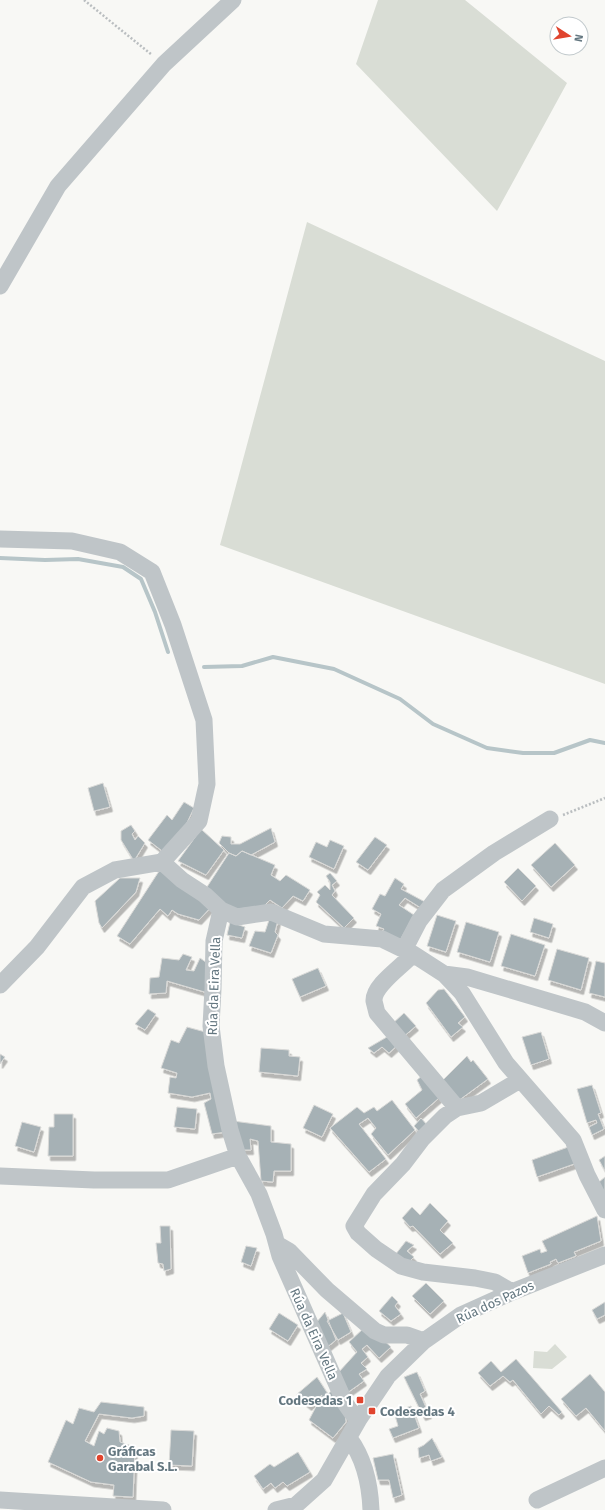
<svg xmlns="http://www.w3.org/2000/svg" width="605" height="1510" viewBox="0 0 605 1510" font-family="'Fira Sans',sans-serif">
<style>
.green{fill:#d9ddd5}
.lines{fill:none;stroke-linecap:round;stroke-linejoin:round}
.stream{stroke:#b7c5c8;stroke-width:4}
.building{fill:#a6b1b5;stroke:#dadad8;filter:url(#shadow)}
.path{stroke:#babec0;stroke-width:2.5;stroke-dasharray:2 2;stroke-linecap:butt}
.minor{stroke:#bfc5c8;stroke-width:17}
.poi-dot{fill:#e0442e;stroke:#fff;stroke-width:1.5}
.labels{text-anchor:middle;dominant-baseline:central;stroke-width:4;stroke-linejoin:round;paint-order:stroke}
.street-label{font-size:13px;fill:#647780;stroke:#fff}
.poi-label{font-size:13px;font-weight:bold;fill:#647780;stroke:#fff;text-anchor:start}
</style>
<defs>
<filter id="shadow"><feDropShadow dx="2.5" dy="4.5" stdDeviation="0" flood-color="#0004"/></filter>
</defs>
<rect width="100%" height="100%" fill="#f8f8f5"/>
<path class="green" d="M378,0H465L567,83L497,211L356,64Z
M307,222L605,361V684L220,545Z
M555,1344L567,1357L552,1369L533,1368L534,1351L547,1352Z"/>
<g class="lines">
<path class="stream" d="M0,558L45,560L78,559L123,567L141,579L155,612L168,652
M204,667L242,666L273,657L334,669L400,699L433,724L487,748L523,753H554L590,740L605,743"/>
</g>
<path class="building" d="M103,783L110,807L94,811L88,788Z
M184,802L194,808L183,831L166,854L148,840L167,815L172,820Z
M131,825L135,831L132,834L135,840L138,836L145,843L134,861L121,840V831Z
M271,828L275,842L251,855L242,851L236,856L229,853L219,843L222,836L231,837V844H240Z
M201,829L224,850L206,875L178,861Z
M375,837L387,845L368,870L356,862Z
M330,840L344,846L334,869L309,857L316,842L327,847Z
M555,843L575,865L551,887L531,865Z
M242,851L275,865L271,875L280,881L286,875L310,890L303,901L293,896L282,908L270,900L264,906L229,910L205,890L229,853L236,856Z
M161,868L212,906L199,920L178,914L172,910L168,916L160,909L130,944L117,936Z
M518,868L536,886L522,901L504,882Z
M330,873L337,881L332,885L335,891L332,895L354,918L344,928L316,902L320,895L317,892L325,885L330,890V882L326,876Z
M120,878H140L136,892L102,928L99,923L95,901Z
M395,878L404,884L401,889L425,902L421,908L405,898L399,905L414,915L398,944L381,934L384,929L376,926L381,914L372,909L380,894L385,896Z
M437,915L456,921L446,952L427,946Z
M534,918L553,924L549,938L530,932Z
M269,920H278L275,932L278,935L271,953L249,946L255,931L265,932Z
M230,922L245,927L242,938L227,935Z
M466,922L499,932L490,962L457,952Z
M511,934L545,945L535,976L501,966Z
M557,949L589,958L581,990L548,980Z
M183,954L192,957L186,970L194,971L200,958L210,965L208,993L167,981L166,993L149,994L150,978L159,977L162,958L179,960Z
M596,961L605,963V997L589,993Z
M318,968L326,986L300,997L292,979Z
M444,989L465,1017L458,1023L463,1027L451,1037L426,1003L438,990Z
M148,1009L156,1014L145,1030L135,1024Z
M404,1013L416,1026L402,1038L391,1025Z
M187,1027L209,1033L226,1132L212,1134L204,1103L211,1099L210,1093L192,1097L168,1093L170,1077L176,1078L177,1073L161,1068L171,1040L179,1043Z
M541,1032L549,1059L531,1065L522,1037Z
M392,1034L400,1043L389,1053L382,1047L374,1053L368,1048Z
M261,1048L289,1050V1056L300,1057L298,1076L259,1072Z
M0,1054L5,1057L0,1064Z
M467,1056L471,1062L473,1060L488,1079L458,1101L442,1081Z
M423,1075L439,1098L416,1118L405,1104L422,1090L417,1080Z
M592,1085L601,1113L598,1114L604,1129L592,1135L589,1127L597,1123L596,1120L587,1123L577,1089Z
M392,1100L415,1130L388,1155L371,1134L376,1128L368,1118L359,1124L386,1159L369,1172L330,1128L357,1107L364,1113L374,1107L377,1111Z
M314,1105L333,1114L322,1137L303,1128Z
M177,1107L197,1109L195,1129L174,1127Z
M54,1114H73V1156H48L49,1127H54Z
M421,1118L428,1126L421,1134L414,1126Z
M233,1121L271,1126V1142L291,1144V1171H274L273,1182L261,1181L258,1141L250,1139L251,1150H242Z
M22,1122L41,1127L34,1152L15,1146Z
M571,1146L577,1163L537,1177L532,1160Z
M605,1156V1171L599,1160Z
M605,1177V1196L599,1182Z
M430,1203L448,1221L440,1230L453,1243L440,1254L413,1226L410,1227L402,1218L412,1207L420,1215Z
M597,1216L601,1241L574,1252L576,1256L558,1263L556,1259L550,1262L551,1264L528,1273L522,1256L540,1249L541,1253L547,1251L542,1241Z
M160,1226H170L171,1269L164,1271L163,1264L158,1263L156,1243H161Z
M406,1241L414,1245L407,1251L414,1257L409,1262L395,1255Z
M246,1246L257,1248L251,1266L241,1262Z
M426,1283L444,1301L430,1314L412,1296Z
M392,1296L398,1302L395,1306L401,1314L391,1321L379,1311Z
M605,1302V1315L597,1319L592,1310Z
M325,1312L336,1340L326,1348L316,1323Z
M279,1313L298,1325L288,1341L269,1329Z
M343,1313L351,1332L338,1340L327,1321Z
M365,1327L376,1333L391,1347L379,1358L367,1345L362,1349L368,1357L361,1363L367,1369L359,1374L364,1381L347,1393L338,1373L357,1352L349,1342Z
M516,1359L562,1412L559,1415L549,1406L541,1414L513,1380L510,1382L503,1376L490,1386L478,1373L491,1361L501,1372Z
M417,1372L425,1391L420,1394L429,1414L423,1416L404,1377Z
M590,1374L605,1392V1431L586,1408L576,1416L561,1399Z
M317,1377L328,1394L335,1388L345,1412L346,1422L333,1438L309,1420L322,1395L309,1406L296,1395Z
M101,1402L144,1407V1416L132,1418L99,1414L85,1441L94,1446L99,1431L104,1434L107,1428L119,1431L120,1442L135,1447L133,1497L113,1496L114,1485L91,1482L48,1462L66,1420L73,1424L79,1408L94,1412Z
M411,1406L419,1428L393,1438L389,1429L398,1426L394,1412Z
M171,1430L194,1431L192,1466L169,1465Z
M432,1438L442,1457L431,1461L429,1455L419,1458L418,1448L424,1445Z
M298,1452L310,1472L287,1486L283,1482L275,1488L271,1483L263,1489L254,1476L270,1464L274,1467Z
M393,1454L402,1495L393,1498L389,1480H378L373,1458Z"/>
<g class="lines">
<path class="path" d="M84,0L152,55
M563,815L605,798"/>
<path class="minor" d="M0,286L58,186L164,64L233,0
M0,539L72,541L120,552L152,572L173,625L204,720L207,784L199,821L162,862
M162,862L182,880L205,895L221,910L237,917L271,912L324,934L382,939L413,954L444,974L462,993L506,1063L573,1140L587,1175L605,1210
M221,910L214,941L213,989L211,1026L216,1066L230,1130L238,1156L259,1194L274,1234L280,1256L345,1403L352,1413L359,1419
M404,950L419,921L443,890L494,853L550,819
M413,954C403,966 373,985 374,1001C375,1005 376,1009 377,1013L457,1108
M444,974L467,977L585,1012L605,1023
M0,985L37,947L83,887L115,870L162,862
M0,1176L94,1180H168L238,1156
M277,1244L289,1251L327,1290L375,1331L384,1335H407L424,1341
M512,1292L495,1282L475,1278L423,1272L401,1266L376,1249L358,1233L354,1226L374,1194L403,1164L422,1139L445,1116L457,1108L481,1103L520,1080
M349,1438C364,1458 370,1485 371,1510
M0,1500L163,1510
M537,1500L605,1468
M276,1510L296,1505L324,1480L359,1419L388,1376L424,1341L461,1315L512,1292L605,1255"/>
</g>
<g class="poi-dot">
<rect x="356" y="1396" width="8" height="8" rx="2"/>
<rect x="368" y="1407" width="8" height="8" rx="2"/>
<circle cx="100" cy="1458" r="4"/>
</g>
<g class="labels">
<g class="street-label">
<text transform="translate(214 986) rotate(-88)">Rúa da Eira Vella</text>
<text transform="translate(495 1302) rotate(-25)">Rúa dos Pazos</text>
<text transform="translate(314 1334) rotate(66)">Rúa da Eira Vella</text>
</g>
<g class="poi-label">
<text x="352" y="1400" text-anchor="end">Codesedas 1</text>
<text x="380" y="1411">Codesedas 4</text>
<text x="108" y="1451">Gráficas<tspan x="108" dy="15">Garabal S.L.</tspan></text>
</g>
</g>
<g transform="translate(569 36) rotate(102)"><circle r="19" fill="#ffffff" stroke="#c1c9cc"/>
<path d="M0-3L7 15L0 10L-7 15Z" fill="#e0442e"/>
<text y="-6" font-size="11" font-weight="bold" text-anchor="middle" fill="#647780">N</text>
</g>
</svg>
